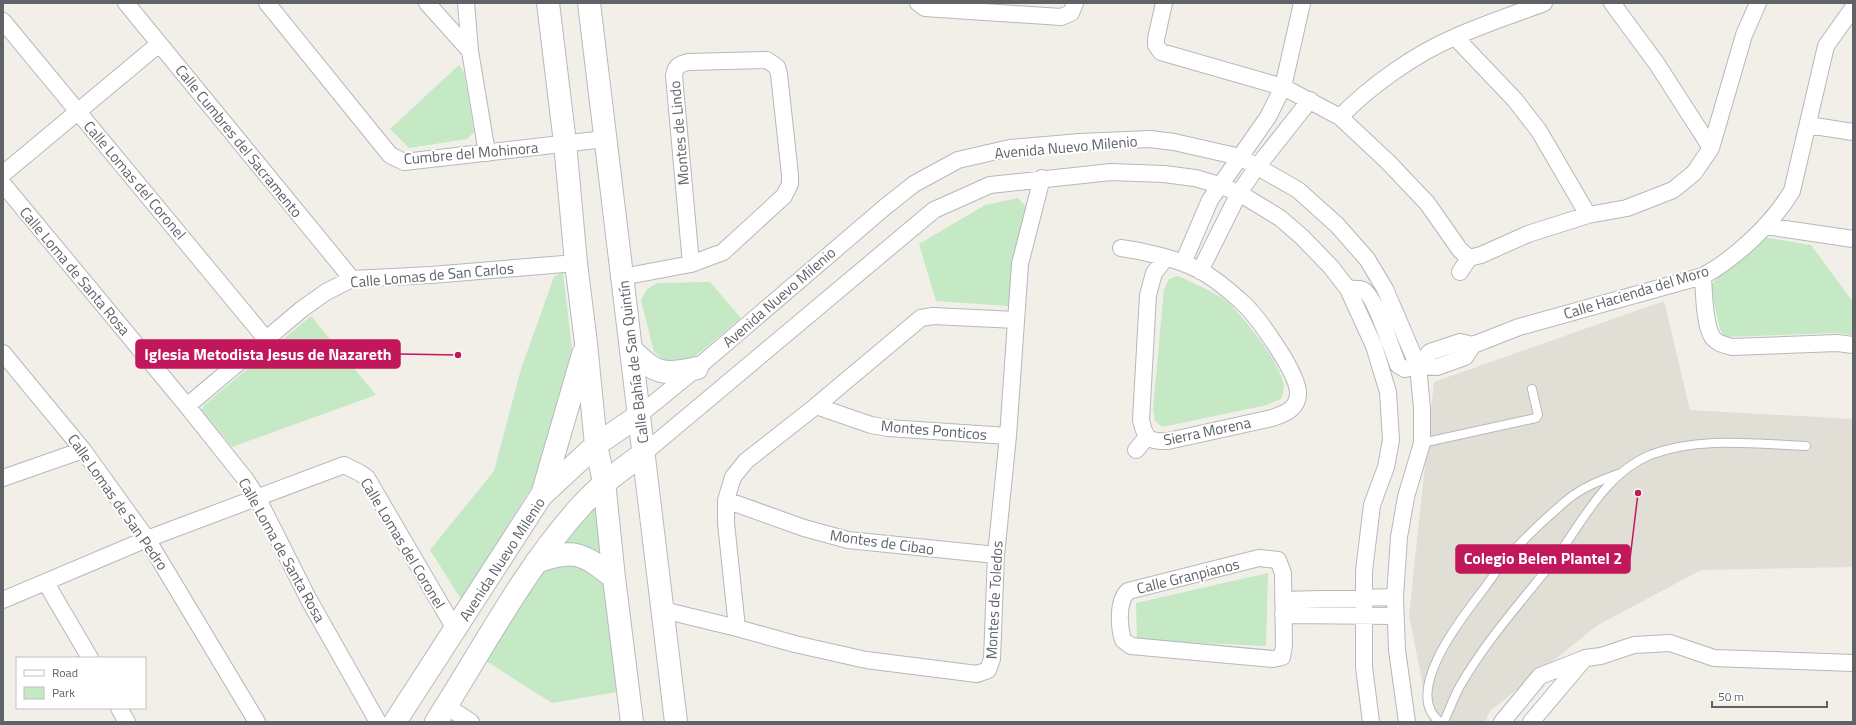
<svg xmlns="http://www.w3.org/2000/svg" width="1856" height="725" viewBox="0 0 1856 725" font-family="'Titillium Web',sans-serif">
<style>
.education{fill:#e1ded6}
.green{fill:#c5e8c5}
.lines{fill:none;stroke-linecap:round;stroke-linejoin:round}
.lane-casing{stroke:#b5b8bc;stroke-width:10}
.street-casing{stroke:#b5b8bc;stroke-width:18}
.secondary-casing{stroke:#b6babf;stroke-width:24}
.lane{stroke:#fff;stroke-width:8}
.street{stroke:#fff;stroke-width:16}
.secondary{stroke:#fff;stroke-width:22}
.labels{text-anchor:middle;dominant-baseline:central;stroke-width:4;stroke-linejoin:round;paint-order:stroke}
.street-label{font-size:15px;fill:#5f6368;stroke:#fff}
.leader{fill:none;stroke:#c2185b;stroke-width:1.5}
.callout-dot{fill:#c2185b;stroke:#fff;stroke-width:1.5}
.callout{fill:#c2185b;stroke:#c2185b;stroke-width:1.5}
.callout-label{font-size:16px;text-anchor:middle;font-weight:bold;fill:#fff}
</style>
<rect width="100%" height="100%" fill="#f1efe8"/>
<path class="education" d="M1664,301L1690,410L1853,419V567L1701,570L1598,625L1490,711L1485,722H1430L1409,615L1434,382Z"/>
<path class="green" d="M459,65L464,72L474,132L467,139L409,148L390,129Z
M1018,198L1027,208L1008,306L936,301L919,244L985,205Z
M1757,236L1811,245L1853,302V335L1837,333L1725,337L1720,329L1710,286Z
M563,272L572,350L537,479L461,599L430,550L494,471L521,369L554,277Z
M1178,276C1193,283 1208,289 1222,298C1241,312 1282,364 1284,387C1284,391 1282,396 1281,399L1267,405L1162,427L1155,421L1153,409L1164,289L1169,279Z
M710,282L741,318L693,358L677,362L664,360L654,352L641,300L647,289L657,283Z
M311,316L376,395L232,447L202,410L204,405Z
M605,490L629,690L552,703L475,654Z
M1268,573L1266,646L1137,640L1136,603Z"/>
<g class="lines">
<defs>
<path id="lane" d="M1422,443L1536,418L1538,415L1532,389
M1440,722C1401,693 1463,616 1483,590C1492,578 1500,565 1510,554C1528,535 1548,516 1567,500C1583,487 1599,481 1618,474
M1444,722C1449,710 1454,697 1460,686C1486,641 1520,603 1552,563C1581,525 1604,474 1650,455C1700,436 1755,444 1806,446"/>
<path id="street" d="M126,3L352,279
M267,3L390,155L404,162L605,139
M427,3L470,51
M466,3L470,51L487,153
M918,3L925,8L1061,17L1071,13L1075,3
M1164,3L1156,39V45L1161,52L1283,87L1340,117L1388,162L1427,203L1460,250L1469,258
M1612,3L1657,64L1711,148
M3,21L266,339
M1455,37L1515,100L1539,131L1588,215
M1340,117C1370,86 1415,54 1455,37C1484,24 1515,14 1544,3
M1808,125L1853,132
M3,174L159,44
M3,184L187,406L246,480L257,497L309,600L378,722
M1765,226L1853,239
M1121,248C1144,251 1178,259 1199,270C1215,278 1232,293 1245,305C1259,319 1298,373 1298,393C1298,396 1297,402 1295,404C1291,412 1280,415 1272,418L1168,441C1149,442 1145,439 1141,420L1148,295L1154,273L1165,259
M1469,258L1481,255L1528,234L1588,215L1627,208L1673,190L1694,173L1711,148L1744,35L1758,3
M1183,263L1210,200L1268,117L1283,87L1302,3
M1200,271L1239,193L1257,167L1310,100
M1460,272L1469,258
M1703,276C1704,291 1704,326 1713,338C1718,344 1725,345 1732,347L1837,343L1853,345
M622,277L691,264L723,252L784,196L790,184V175L779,74L777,67L767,60L688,62C679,64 675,67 674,76L691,264
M1348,289C1352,289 1359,288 1363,290C1374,294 1393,352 1398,365L1405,369L1418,366L1437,367L1465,357L1473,345L1519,327L1703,276C1736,258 1772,224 1792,191L1826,46L1853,8
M3,353L83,450L147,539L257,722
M1418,366L1430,352L1460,342L1473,345
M187,406L302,309L326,292L352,279L431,275L576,263
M816,406L871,425L888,428L1008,436
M638,416L697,368L885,207L914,184L958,160L1010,148L1080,142L1150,139L1174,142L1240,157L1298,190L1337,225L1367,259L1385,289L1418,366L1422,408V443L1406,497L1399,537L1395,597L1397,650L1407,722
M1136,450L1147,437
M644,453L934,210L990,185L1111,172L1164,174L1195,178L1219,185L1239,193L1280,218L1302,237L1331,267L1348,289L1374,346L1388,392L1391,440L1386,467L1372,505L1364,571V667L1371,722
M3,478L83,450
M726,500L804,528L848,540L996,555
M1259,558L1278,560L1283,573L1284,646L1282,657L1273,659L1131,646L1123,640C1119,627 1117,601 1128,591Z
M46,583L90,658
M3,600L147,539L344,465L360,473L367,478L455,629
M1283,600L1395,597
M663,610L737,628L795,644L866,660L977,674L988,670L992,659L996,555L1008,436L1020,264L1042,178
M1283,615L1395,616
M737,628L726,523V500L733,477L746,461L816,406L921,318L933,316L1016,320
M446,706L471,722
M119,708L127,722
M1502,722L1540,676L1583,659
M1531,722L1585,658L1601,656L1634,645L1670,643L1714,658L1853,663"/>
<path id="secondary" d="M548,3L565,143L576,263L586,343L596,445L604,482L614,578L632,722
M589,3L676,722
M631,349C655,374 664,376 697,368
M542,495L583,354
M536,562C574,548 583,553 614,578
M395,722L541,496L596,445L638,416
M436,722C483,649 523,570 581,506C600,485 622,469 644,453"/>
</defs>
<use href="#lane" class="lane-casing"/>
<use href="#street" class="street-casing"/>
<use href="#secondary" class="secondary-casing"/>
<use href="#lane" class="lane"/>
<use href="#street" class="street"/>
<use href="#secondary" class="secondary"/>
</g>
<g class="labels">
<g class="street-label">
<text transform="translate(679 133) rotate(-95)">Montes de Lindo</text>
<text transform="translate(239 141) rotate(51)">Calle Cumbres del Sacramento</text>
<text transform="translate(1066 147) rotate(-5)">Avenida Nuevo Milenio</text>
<text transform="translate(471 153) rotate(-5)">Cumbre del Mohinora</text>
<text transform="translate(135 180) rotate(50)">Calle Lomas del Coronel</text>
<text transform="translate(75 271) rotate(50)">Calle Loma de Santa Rosa</text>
<text transform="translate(432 275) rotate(-5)">Calle Lomas de San Carlos</text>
<text transform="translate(1636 292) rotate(-17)">Calle Hacienda del Moro</text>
<text transform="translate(779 297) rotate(-41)">Avenida Nuevo Milenio</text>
<text transform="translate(633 362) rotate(-97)">Calle Bahía de San Quintín</text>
<text transform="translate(934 430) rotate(5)">Montes Ponticos</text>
<text transform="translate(1207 431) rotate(-12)">Sierra Morena</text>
<text transform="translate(118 502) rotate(55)">Calle Lomas de San Pedro</text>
<text transform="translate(882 542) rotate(8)">Montes de Cibao</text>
<text transform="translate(403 543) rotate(59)">Calle Lomas del Coronel</text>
<text transform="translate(282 550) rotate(61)">Calle Loma de Santa Rosa</text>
<text transform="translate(502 559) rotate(-57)">Avenida Nuevo Milenio</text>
<text transform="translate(1188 576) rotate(-14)">Calle Granpianos</text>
<text transform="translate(994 600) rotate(-87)">Montes de Toledos</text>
</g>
</g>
<path class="leader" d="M458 355L400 354M1638 493L1630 559"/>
<g class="callout-dot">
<circle cx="458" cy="355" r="4"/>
<circle cx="1638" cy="493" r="4"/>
</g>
<g class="callout">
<rect x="136" y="340" width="264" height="28" rx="4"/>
<rect x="1456" y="545" width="174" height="28" rx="4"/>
</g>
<g class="callout-label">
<text x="268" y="360">Iglesia Metodista Jesus de Nazareth</text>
<text x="1543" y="564">Colegio Belen Plantel 2</text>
</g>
<rect width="1856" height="725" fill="none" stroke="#5f6368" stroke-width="8"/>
<rect x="16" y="657" width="130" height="52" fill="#ffffff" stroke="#bfc1c3"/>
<rect x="24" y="670" width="20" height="6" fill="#ffffff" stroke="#bfc1c3"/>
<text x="52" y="677" font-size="12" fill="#5f6368">Road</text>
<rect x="24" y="687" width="20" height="12" fill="#c5e8c5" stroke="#bfc1c3"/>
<text x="52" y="697" font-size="12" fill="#5f6368">Park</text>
<path d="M1712 701v6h115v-6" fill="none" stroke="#5f6368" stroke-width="2"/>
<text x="1718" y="701" font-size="12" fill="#5f6368" stroke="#ffffff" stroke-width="3" paint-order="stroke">50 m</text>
</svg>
